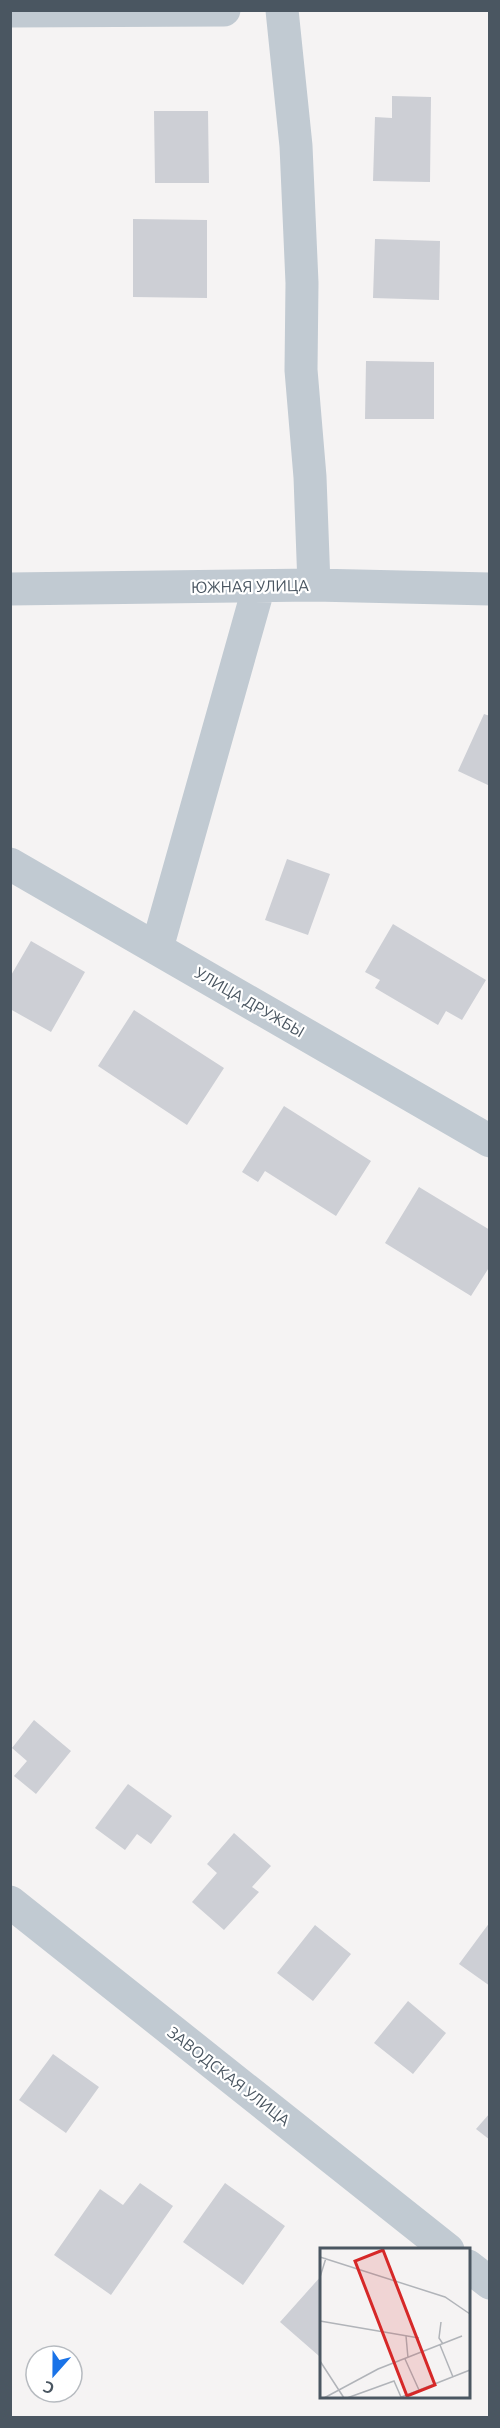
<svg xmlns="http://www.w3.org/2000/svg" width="500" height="2428" viewBox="0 0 500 2428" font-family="Ubuntu,sans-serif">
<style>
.building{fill:#cdcfd5}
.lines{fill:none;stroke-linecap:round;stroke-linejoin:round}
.street{stroke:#c1cad2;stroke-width:33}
.labels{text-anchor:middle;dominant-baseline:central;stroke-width:4.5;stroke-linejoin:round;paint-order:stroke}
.street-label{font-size:16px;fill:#4a5661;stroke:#fff}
.inset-road{fill:none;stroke:#b1b4b9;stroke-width:1.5}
.view{fill:#d62828;fill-opacity:0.15;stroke:#d62828;stroke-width:3}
.inset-edge{fill:none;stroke:#4a5661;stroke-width:3}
</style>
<rect width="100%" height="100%" fill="#f5f3f3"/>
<path class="building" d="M392,96L431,97L430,182L373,181L375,117L392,118Z
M154,111H208L209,183H155Z
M133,219L207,220V298L133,297Z
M375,239L440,241L439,300L373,298Z
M366,361L434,362V419H365Z
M484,714L490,716V786L458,771Z
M287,859L330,874L308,935L265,920Z
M393,924L486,980L462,1020L446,1011L438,1025L375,988L380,980L365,972Z
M31,941L85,972L51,1032L10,1009V977Z
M134,1010L224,1068L187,1125L98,1066Z
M284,1106L371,1161L336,1216L265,1171L258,1182L242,1172Z
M419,1187L490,1230V1266L471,1296L385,1243Z
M34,1720L71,1751L36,1794L14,1776L27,1761L12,1748Z
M128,1784L172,1816L151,1844L137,1834L125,1850L95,1828Z
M234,1833L271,1866L252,1887L259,1892L224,1930L192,1902L217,1873L207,1864Z
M490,1922V1986L459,1964Z
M315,1925L351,1954L313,2001L277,1973Z
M408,2001L446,2033L413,2074L374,2043Z
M53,2054L99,2087L66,2133L19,2100Z
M490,2113V2140L476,2129Z
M140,2183L173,2206L111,2295L54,2255L100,2189L123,2205Z
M225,2183L285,2226L243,2285L183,2242Z
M322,2275V2352L319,2356L280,2322Z"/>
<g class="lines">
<path class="street" d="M282,10L296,146L302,283L301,370L310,477L314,585
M10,11L224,10
M10,589L314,585L490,589
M10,864L490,1141
M157,948L259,586
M10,1902L448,2250
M468,2266L490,2283"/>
</g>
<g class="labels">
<g class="street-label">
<text transform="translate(250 586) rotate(-1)">ЮЖНАЯ УЛИЦА</text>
<text transform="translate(250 1002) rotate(30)">УЛИЦА ДРУЖБЫ</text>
<text transform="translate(229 2076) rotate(38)">ЗАВОДСКАЯ УЛИЦА</text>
</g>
</g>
<g transform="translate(320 2248)">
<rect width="150" height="150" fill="#f5f3f3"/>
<path class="inset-road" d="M0,9L125,49L150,66M0,29L6,10M0,73L99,90M121,74L119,90L123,96M86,88L88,110M120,97L133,129M85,111L99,142M0,113L24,150M4,150L58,121L142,88M27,150L74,133L81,149M79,150L150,122"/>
<path class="view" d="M63,2L115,137L87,148L35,13Z"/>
<rect width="150" height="150" class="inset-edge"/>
</g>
<rect width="500" height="2428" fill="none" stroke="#4a5661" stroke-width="24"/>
<g transform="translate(54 2374) rotate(201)"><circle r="28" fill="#ffffff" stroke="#b7bbc0" stroke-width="1.5"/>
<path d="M0-4.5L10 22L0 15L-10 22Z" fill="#1a73e8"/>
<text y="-9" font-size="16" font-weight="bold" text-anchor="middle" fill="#4a5661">С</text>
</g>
</svg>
